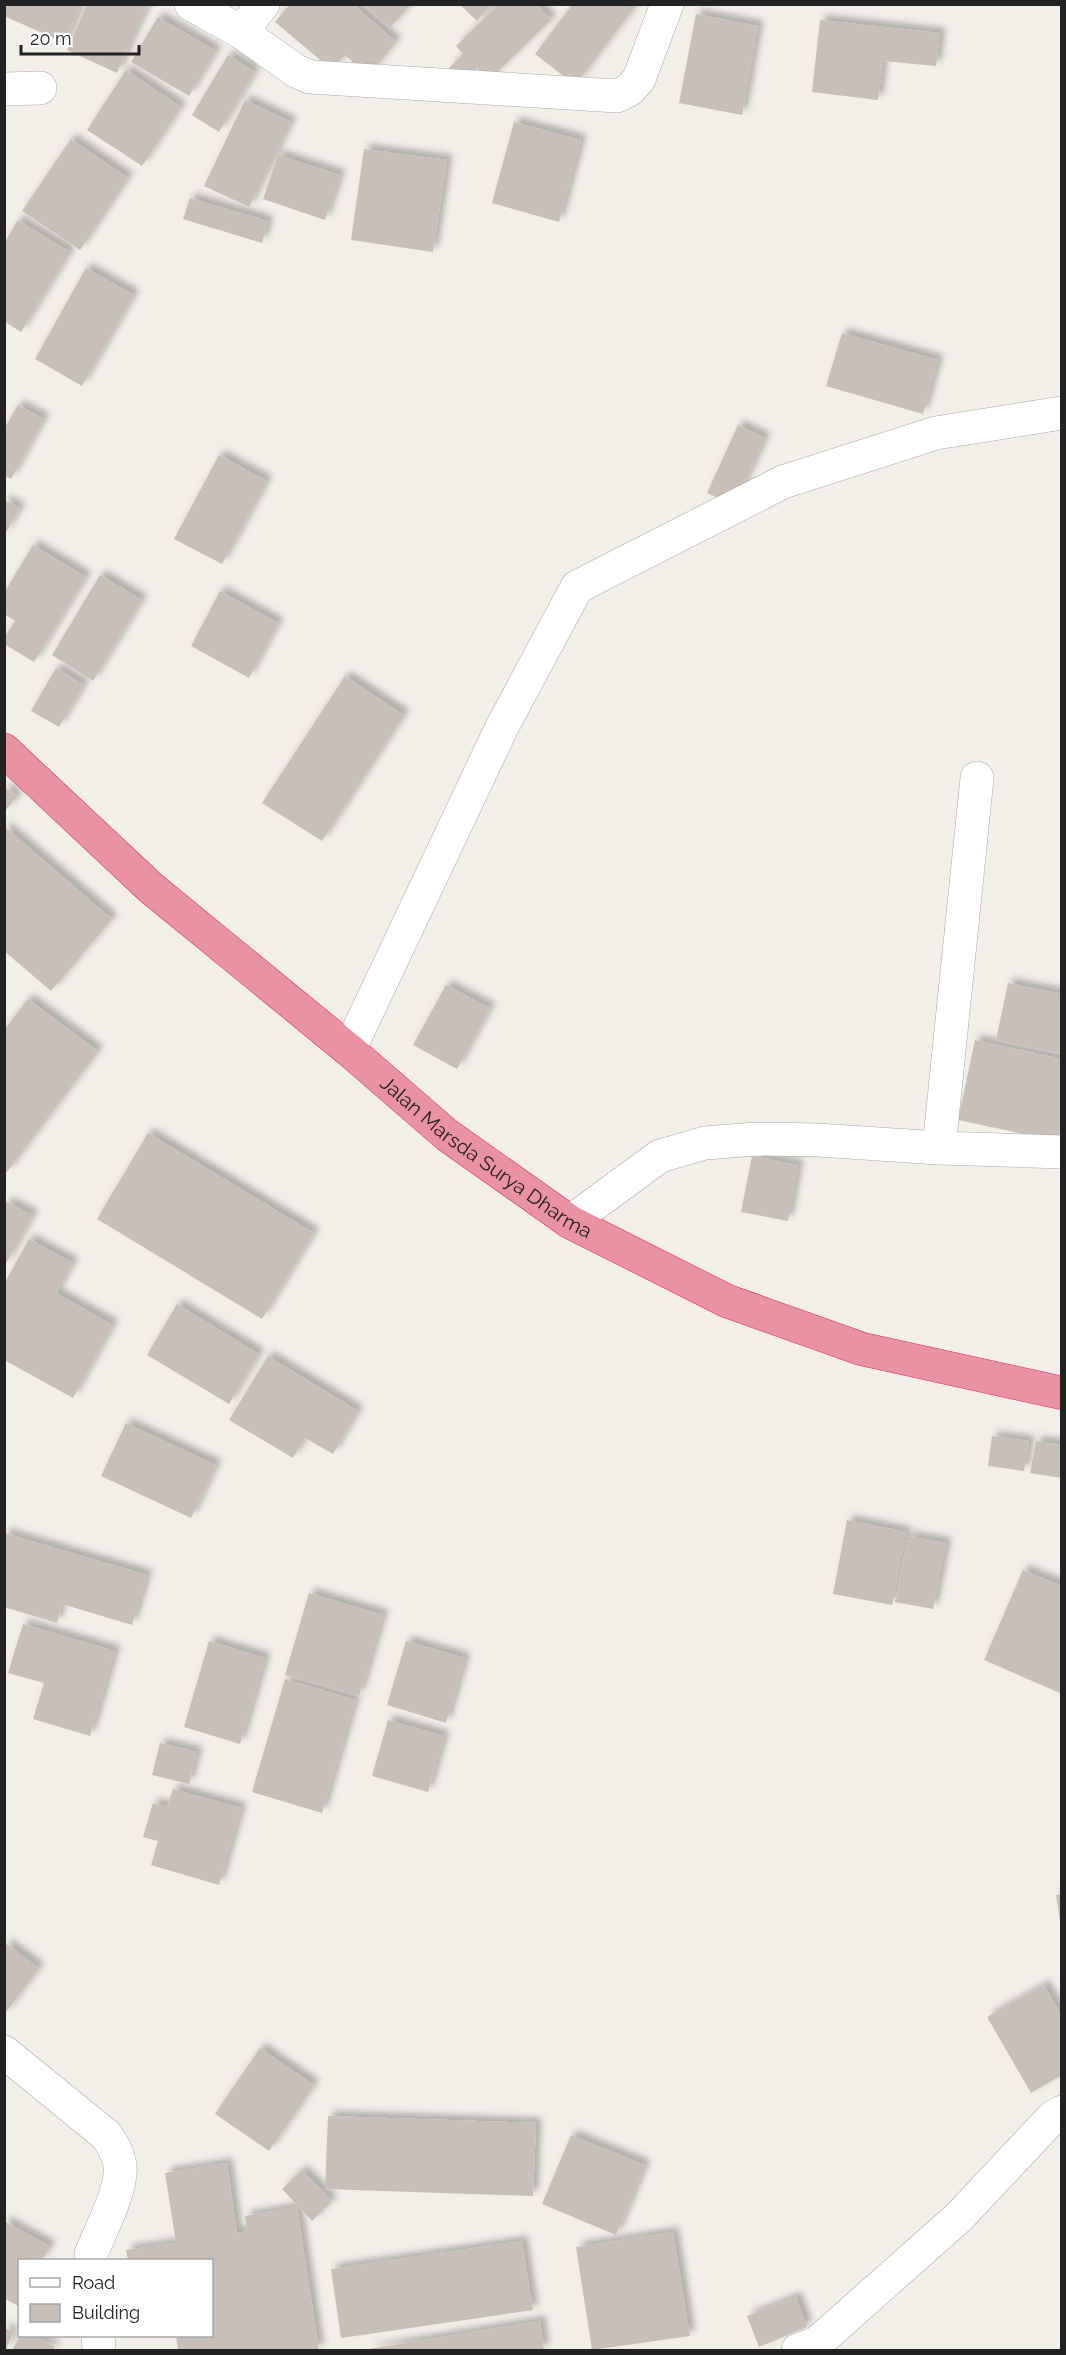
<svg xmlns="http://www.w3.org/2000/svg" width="1066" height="2355" viewBox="0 0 1066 2355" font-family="Raleway,sans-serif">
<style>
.building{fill:#c7bfb8;filter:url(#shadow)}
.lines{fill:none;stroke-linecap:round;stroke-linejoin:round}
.minor-casing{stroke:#a9a9a9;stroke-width:34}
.highway-casing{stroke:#dc2a67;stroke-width:34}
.minor{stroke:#fff;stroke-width:33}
.highway{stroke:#e892a2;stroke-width:33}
.labels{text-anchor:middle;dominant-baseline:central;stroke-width:4.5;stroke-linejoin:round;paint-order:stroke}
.street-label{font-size:20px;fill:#222;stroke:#fff}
</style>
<defs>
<filter id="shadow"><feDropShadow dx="5.5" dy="-5.5" stdDeviation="3" flood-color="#0004"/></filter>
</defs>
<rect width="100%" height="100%" fill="#f2efe9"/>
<path class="building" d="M4,4H81L65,43L4,16Z
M87,4H148L117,73L67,50Z
M290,4H353L396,42L368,76L345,55L332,70L275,22Z
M363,4H411L390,28Z
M459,4H492L477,21Z
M499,4H537L551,20L489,80L477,68L463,82L449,68L463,54L456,46Z
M573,4H627L633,9L575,85L535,54Z
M696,14L758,26L742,115L679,103Z
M158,17L216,51L189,96L131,62Z
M820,20L940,33L936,66L883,61L878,100L812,92Z
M228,55L255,72L219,132L192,115Z
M126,70L181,107L142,166L87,130Z
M245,100L291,122L249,207L204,186Z
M514,122L581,140L559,222L492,203Z
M71,139L128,178L80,250L22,211Z
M364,149L447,160L433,252L351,240Z
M278,155L340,175L325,220L263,199Z
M190,198L268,221L262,243L183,219Z
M18,220L70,252L21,332L5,322V242Z
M86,268L134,295L82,386L35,359Z
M842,333L938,360L923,414L826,386Z
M18,405L44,419L11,479L4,475V429Z
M738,425L765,438L734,505L707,493Z
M219,455L267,481L222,564L174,539Z
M4,500L20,508L4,536Z
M33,545L86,577L34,662L4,644V638L15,621L4,614V593Z
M100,575L142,600L93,681L52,655Z
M220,591L278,623L249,678L191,646Z
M56,668L84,685L59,727L31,711Z
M345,676L404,715L322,841L262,803Z
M4,786L17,797L4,812Z
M4,826L112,919L51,991L4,951Z
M1008,983L1062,994V1054L996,1040Z
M446,985L490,1008L457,1069L413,1045Z
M28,999L98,1051L7,1172L4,1170V1030Z
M975,1040L1062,1059V1122L1057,1141L958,1120Z
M148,1133L314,1233L262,1319L97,1219Z
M752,1156L798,1165L788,1221L741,1212Z
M7,1202L33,1215L4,1267V1207Z
M29,1239L73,1263L56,1293L113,1325L73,1398L4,1360V1284Z
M177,1304L259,1354L229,1404L147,1355Z
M268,1356L358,1411L333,1454L305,1438L293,1458L229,1420Z
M126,1423L216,1465L191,1518L101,1476Z
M992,1436L1029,1441L1024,1471L988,1466Z
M1036,1441L1062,1445V1478L1030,1473Z
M847,1520L906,1532L892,1605L833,1594Z
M4,1533L147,1575L132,1625L62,1604L57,1623L4,1607Z
M908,1536L946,1543L933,1609L895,1602Z
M1023,1570L1062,1586V1694L984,1660Z
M309,1593L383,1615L359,1696L285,1675Z
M23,1624L115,1651L90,1736L33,1719L44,1683L8,1673Z
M209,1641L265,1658L240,1744L184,1727Z
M406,1641L465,1658L446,1723L387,1705Z
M285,1679L355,1700L322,1813L252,1792Z
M388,1720L444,1736L428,1792L372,1776Z
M160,1743L197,1752L189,1784L152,1775Z
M173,1789L241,1808L219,1885L151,1865L158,1841L143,1837L153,1803L167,1807Z
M1062,1894V1921H1060L1056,1895Z
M7,1944L39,1968L4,2015V1948Z
M1044,1985L1062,2016V2075L1031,2093L987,2017Z
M260,2048L314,2085L269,2151L215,2114Z
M328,2116L536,2123L533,2196L325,2189Z
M571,2135L645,2165L616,2235L542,2204Z
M227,2163L237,2233L247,2231L245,2216L297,2207L319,2350H178L176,2336H212V2260H128L126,2250L176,2243L165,2173Z
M302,2170L332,2201L312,2221L282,2189Z
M4,2221L50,2246L42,2260H20L18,2306L4,2298Z
M673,2232L690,2336L592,2350L576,2247Z
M522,2241L533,2310L341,2338L331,2269Z
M796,2297L807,2327L759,2347L747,2316Z
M540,2321L544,2350H369V2349Z
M4,2328L13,2332L6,2350H4Z
M20,2336H33L55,2347L53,2350H12Z"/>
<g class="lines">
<defs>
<path id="minor" d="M191,4L241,32
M263,4L241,32L296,71L310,77L617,96L629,90L639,79L667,4
M4,89L40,88
M349,1050L502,727L577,587L783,482L936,433L1062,413
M939,1148L977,778
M570,1222L660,1156L705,1143L756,1139L818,1140L939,1148L1062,1152
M4,2052L106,2135C113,2145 118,2153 120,2165C123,2189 100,2231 91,2254V2260
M98,2336L99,2350
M798,2350L817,2343L959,2217L1052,2118L1062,2112"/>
<g id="highway">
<path id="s1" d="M4,750L151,888L349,1050L447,1135L570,1222L727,1301L862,1349L1062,1393"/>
</g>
</defs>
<use href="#minor" class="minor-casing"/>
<use href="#highway" class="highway-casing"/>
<use href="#minor" class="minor"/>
<use href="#highway" class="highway"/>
</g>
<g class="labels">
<g class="street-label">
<text stroke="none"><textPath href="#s1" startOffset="632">Jalan Marsda Surya Dharma</textPath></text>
</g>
</g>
<rect width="1066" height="2355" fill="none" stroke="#222222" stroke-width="12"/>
<rect x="18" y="2259" width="195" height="78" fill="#ffffff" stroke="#a7a7a7" stroke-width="1.5"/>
<rect x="30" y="2278" width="30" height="9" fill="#ffffff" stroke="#a7a7a7" stroke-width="1.5"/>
<text x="72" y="2289" font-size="18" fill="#222222">Road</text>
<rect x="30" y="2304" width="30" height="18" fill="#c7bfb8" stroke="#a7a7a7" stroke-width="1.5"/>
<text x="72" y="2319" font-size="18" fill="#222222">Building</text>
<path d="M21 45v9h118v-9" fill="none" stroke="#222222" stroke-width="3"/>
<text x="30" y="45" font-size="18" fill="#222222" stroke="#ffffff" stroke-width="4.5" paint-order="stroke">20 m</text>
</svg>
